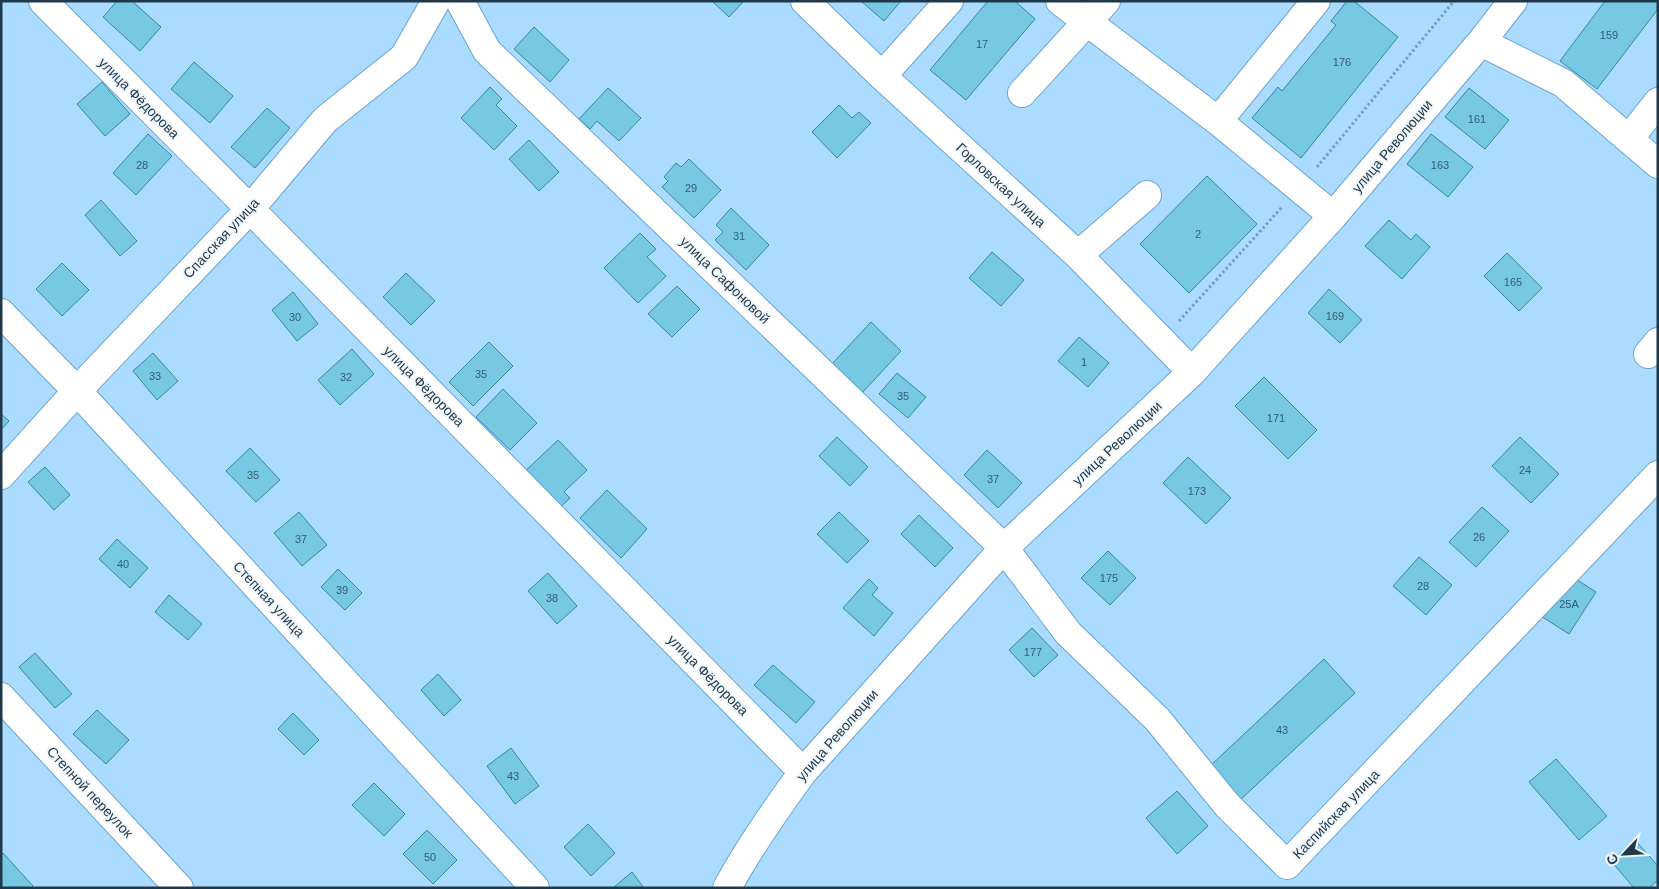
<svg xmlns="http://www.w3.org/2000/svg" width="1659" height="889" viewBox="0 0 1659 889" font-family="Arial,sans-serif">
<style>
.building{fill:#77c8e3;stroke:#3488a1}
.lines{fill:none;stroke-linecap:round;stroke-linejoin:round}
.minor-casing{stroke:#69a4cf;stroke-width:30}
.path{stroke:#779fbc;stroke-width:3;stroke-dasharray:2.5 2.5;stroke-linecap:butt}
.minor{stroke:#fff;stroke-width:28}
.labels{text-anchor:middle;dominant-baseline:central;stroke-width:4;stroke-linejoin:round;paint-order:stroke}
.number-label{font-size:11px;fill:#355c70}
.street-label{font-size:14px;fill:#1f384a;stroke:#f0f6fa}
</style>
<rect width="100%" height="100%" fill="#abdbff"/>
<path class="building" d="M117,1H132L161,27L140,51L103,17Z
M712,1H744L729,17Z
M861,1H901L884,21Z
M988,1H1015L1035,19L966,100L930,70Z
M1347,1H1354L1398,37L1301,158L1252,118L1278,87L1282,91L1336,25L1331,21Z
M1605,1H1658V9L1597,89L1560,61Z
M534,27L569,60L550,82L514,49Z
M194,62L233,96L210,123L171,89Z
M102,82L130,114L105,136L77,104Z
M490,87L502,99L496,105L517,126L494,150L461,118Z
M608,88L641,118L619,141L597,121L590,129L579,119Z
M1469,88L1509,120L1485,149L1445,117Z
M839,105L852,118L859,112L871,123L837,158L812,132Z
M267,108L290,128L255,168L231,147Z
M148,134L172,156L136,195L113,173Z
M1431,134L1473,167L1448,197L1407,164Z
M529,140L559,172L539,191L509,159Z
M689,159L721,190L694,218L662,187L668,181L664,177L676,163L681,167Z
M1207,176L1257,224L1189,293L1140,244Z
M101,200L137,241L120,256L85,215Z
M731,208L769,245L746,270L715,240L723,232L716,225Z
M1389,220L1411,240L1416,234L1430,247L1402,279L1365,246Z
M640,233L656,249L647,257L666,276L638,303L604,268Z
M992,252L1024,280L1001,306L969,278Z
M1507,253L1542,288L1519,311L1484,276Z
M62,263L89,290L62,316L36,289Z
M406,273L435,301L411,325L383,297Z
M677,286L700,309L672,337L648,314Z
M1329,289L1362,320L1340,343L1308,313Z
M293,292L318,324L297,341L272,310Z
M871,322L901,351L861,394L831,365Z
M1079,337L1109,363L1088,387L1058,361Z
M489,342L513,366L473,406L449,382Z
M352,349L374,374L340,405L318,380Z
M153,353L178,381L157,400L133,371Z
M897,373L926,397L908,418L879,394Z
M1264,377L1317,430L1288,459L1235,406Z
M503,389L537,423L510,450L476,417Z
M1,414L9,421L1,430Z
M837,437L868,467L850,486L819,456Z
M1520,437L1559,474L1531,503L1492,466Z
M558,440L587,470L564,492L570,498L554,513L519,477Z
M250,448L280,480L256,502L226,471Z
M987,450L1022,483L998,508L964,475Z
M1188,457L1231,498L1206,524L1163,483Z
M45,467L70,495L54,510L28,482Z
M607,490L647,529L621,558L580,518Z
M1482,507L1509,531L1476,567L1449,542Z
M299,512L327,545L302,566L274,533Z
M839,512L869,541L847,563L817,534Z
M919,515L953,548L935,567L901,534Z
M117,539L148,568L130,588L99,559Z
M1108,551L1136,578L1110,605L1081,578Z
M1419,557L1452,585L1426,615L1393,586Z
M338,569L362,593L345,610L321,587Z
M548,573L577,606L557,624L528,591Z
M1568,574L1596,592L1569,634L1541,616Z
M869,579L878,588L872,595L893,613L874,636L843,608Z
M169,595L202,624L188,640L155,612Z
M1032,628L1058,655L1034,677L1009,650Z
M35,653L72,694L55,708L19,667Z
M1324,659L1355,693L1240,800L1209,767Z
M773,665L815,702L796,723L754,685Z
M438,674L461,700L444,716L421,690Z
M97,710L129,740L106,764L73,734Z
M293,713L319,740L304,755L278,729Z
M511,748L539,786L515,804L487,766Z
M1556,759L1607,816L1579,840L1529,782Z
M374,783L405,814L384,836L352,805Z
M1177,791L1208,826L1177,854L1146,818Z
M588,824L615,853L591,876L564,847Z
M427,830L457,860L433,884L403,854Z
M1635,840L1658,866V880L1649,888H1634L1611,861Z
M3,853L33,886L31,888H1V855Z
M632,872L644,888H613Z"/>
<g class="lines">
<defs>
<path id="minor" d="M43,1L250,209L803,772
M460,1L487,51L1004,548L1068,633L1157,719L1227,805L1287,865L1658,475
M805,1L882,76L1078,255L1192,372
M1060,1L1218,121L1333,216
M1481,42L1563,83L1658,164
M882,76L949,1
M1022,93L1106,1
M1218,121L1316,1
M1629,139L1658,102
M1078,255L1147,195
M1,313L77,391L535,888
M1648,354L1658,342
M1,475L77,391L250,209L325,120L404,57L436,1
M1,697L179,888
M727,888C749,847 776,809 803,772L1004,548L1192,372L1333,216L1481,42L1513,1"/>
</defs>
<use href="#minor" class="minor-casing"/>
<path class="path" d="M1317,167L1454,1
M1179,321L1282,207"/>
<use href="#minor" class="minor"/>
</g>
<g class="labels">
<g class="number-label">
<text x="1609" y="35">159</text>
<text x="982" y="44">17</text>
<text x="1342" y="62">176</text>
<text x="1477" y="119">161</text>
<text x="142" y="165">28</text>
<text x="1440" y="165">163</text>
<text x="691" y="188">29</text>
<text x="1198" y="234">2</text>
<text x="739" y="236">31</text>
<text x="1513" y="282">165</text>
<text x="1335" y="316">169</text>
<text x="295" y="317">30</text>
<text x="1084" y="362">1</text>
<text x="481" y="374">35</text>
<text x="155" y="376">33</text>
<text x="346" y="377">32</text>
<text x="903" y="396">35</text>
<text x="1276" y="418">171</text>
<text x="1525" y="470">24</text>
<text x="253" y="475">35</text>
<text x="993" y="479">37</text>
<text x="1197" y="491">173</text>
<text x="1479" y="537">26</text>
<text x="301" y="539">37</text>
<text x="123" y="564">40</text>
<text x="1109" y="578">175</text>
<text x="1423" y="586">28</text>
<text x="342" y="590">39</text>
<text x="552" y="598">38</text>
<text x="1569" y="604">25А</text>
<text x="1033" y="652">177</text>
<text x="1282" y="730">43</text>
<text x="513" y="776">43</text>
<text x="430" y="857">50</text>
</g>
<g class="street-label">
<text transform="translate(139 98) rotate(45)">улица Фёдорова</text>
<text transform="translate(1392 146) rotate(-50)">улица Революции</text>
<text transform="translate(1001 185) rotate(43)">Горловская улица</text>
<text transform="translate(221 238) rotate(-47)">Спасская улица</text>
<text transform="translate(725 280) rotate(44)">улица Сафоновой</text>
<text transform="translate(424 386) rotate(45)">улица Фёдорова</text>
<text transform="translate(1117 443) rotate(-43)">улица Революции</text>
<text transform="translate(269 599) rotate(47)">Степная улица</text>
<text transform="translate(708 675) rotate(45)">улица Фёдорова</text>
<text transform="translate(837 735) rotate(-49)">улица Революции</text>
<text transform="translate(90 792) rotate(47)">Степной переулок</text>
<text transform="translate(1336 814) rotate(-46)">Каспийская улица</text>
</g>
</g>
<rect width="1659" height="889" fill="none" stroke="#1f384a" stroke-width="5"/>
<g transform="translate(1624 854) rotate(245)" stroke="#f0f6fa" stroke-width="4" paint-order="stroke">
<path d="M0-4L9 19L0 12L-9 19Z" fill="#1f384a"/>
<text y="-8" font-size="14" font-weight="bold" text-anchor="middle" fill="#1f384a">С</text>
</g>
</svg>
